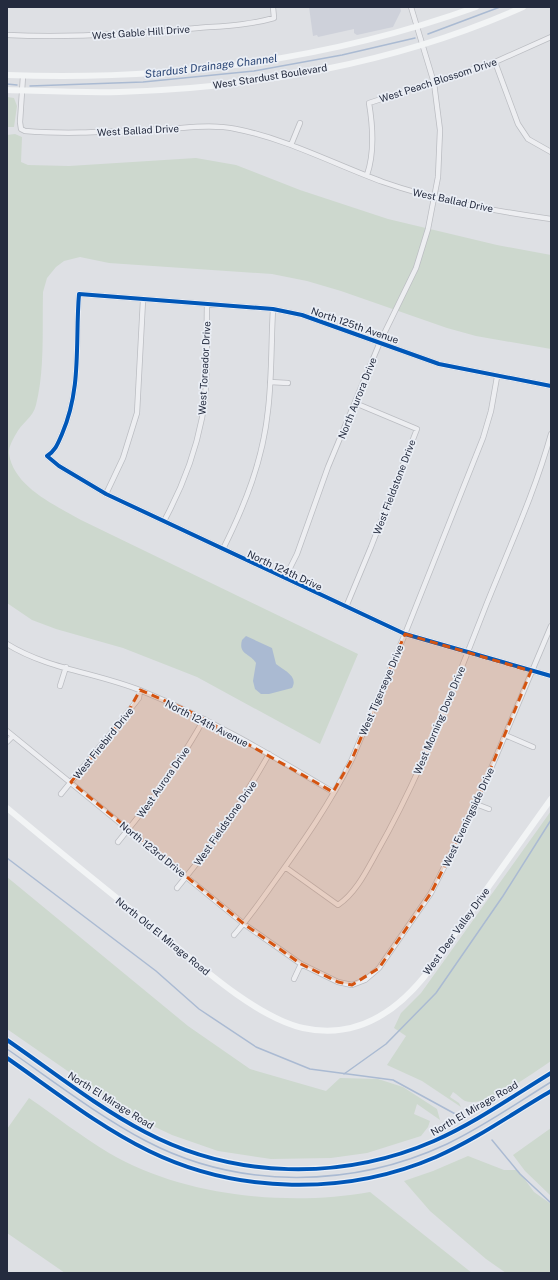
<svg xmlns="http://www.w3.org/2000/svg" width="558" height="1280" viewBox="0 0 558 1280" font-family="'Public Sans',sans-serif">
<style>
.built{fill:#ced1da}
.green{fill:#cdd8ce}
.water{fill:#aabad2}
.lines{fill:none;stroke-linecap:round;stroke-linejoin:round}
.stream{stroke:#aabad2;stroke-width:1.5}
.street-casing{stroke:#bbbdc2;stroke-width:6}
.street{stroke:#edeef1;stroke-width:4.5}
.secondary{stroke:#f2f4f5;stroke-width:6}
.cycleway-casing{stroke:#eaeef5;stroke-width:6}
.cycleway{stroke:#0057b8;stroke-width:4}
.marked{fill:#d45411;fill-opacity:0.2;stroke:#d45411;stroke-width:3;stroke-dasharray:8 5;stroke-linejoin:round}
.labels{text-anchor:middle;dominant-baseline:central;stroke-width:3.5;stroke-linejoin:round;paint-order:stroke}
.street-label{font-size:10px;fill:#242b3e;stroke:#eaeef5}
.water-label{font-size:11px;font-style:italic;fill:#2b4675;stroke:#eaeef5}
</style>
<rect width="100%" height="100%" fill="#dee0e4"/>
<path class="built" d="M309,7H400L401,11L393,27L357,35L354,33V29L318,37L317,35L313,36Z"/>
<path class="green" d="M7,97L14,98L17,106L14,127H7Z
M15,134L22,137L21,162L28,165L69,166L196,158L236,165L300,190L388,219L497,245L551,255V349L476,336L447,328L341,291L307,281L272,274L109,263L80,257L64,261L56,267L47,278L43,292C42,329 45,369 36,405C33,418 21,423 16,434C13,439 8,448 9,454C14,487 55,505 81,520L358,654L320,744L197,677L123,648L56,629L32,620L7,603V135Z
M551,811V1061C534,1072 486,1109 465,1101C461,1099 457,1094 453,1092L450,1097L459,1103L461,1107L422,1081L387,1065L406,1036L394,1028L401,1013L421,993Z
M7,877L188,1026L250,1069L326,1091L340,1078L378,1079L403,1087L437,1109L440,1120L417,1104L414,1114L430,1121L428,1127L421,1136L367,1153L331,1158L271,1159L218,1151L172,1135L134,1117L7,1029Z
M29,1098C55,1116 81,1136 109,1153C182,1196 287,1207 370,1192L472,1273H65L7,1233V1129Z
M551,1128V1196L525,1171L513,1155Z
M468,1156L504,1170H518L534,1192L551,1204V1273H506L486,1259L430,1211L404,1181L433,1171Z"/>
<path class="water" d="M246,636L272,648L276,664C283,670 299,676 292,688L269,694H261L255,689L253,681L256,663C250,653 238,655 242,640Z"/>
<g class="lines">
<path class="stream" d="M428,34L500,7
M7,84L17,85
M30,86L143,82L254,71L342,55L415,38
M7,858L156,971L199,1009L256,1047L310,1069L393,1080L459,1116
M7,1049C52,1080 97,1115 146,1141C239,1190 353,1188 447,1144C483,1127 517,1103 551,1082
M344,1074L386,1044L436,993L503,896L551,820
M492,1140L520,1174L551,1203"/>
<defs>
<path id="street" d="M7,35C71,38 135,34 198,28C223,26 250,25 274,18L273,7
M495,62L518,124L528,139L551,152
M23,76L20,122L21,129L25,131C71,135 118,131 164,129C187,128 212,124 236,129C287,139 334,164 383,182C437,201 495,211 551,219
M291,145L300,123
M367,175C375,152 373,127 369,103L495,62L551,37
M270,382L288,383
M551,386L439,364L302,315L273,309L79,294C75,342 82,388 62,434C58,443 56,450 47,456L59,466L106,494L405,634L551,676
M106,494L123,458L137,413L143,300
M164,521C182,488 195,454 202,418C209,381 206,341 207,304
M223,549C245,505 263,460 268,410C272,377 271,343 273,309
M285,578L297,554L328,467L380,342L416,268L428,229L438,177L440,130L434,83L411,7
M346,607L371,547L417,429L355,403
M7,644C47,669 98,673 142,691C209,718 271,755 333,792
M60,686L66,667
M7,731L244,924L301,964L338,982L352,985L365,980L379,968L431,893L476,804L551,626
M505,735L533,747
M7,742L13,736
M61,794L128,712L139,698L140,690
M476,804L489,809
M118,842C150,803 180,763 204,719
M285,867L338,905C356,893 367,870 377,852C422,773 454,687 487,603C509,548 535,492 551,434
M177,888C212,846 242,802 269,754
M234,935C249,918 262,899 275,881C303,842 331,802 352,759L405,634L483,438L491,411L497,377
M294,979L301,964"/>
</defs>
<use href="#street" class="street-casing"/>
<use href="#street" class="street"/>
<path class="secondary" d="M7,75C167,81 326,61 476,7
M7,90C44,91 82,93 119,92C256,88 398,63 523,7
M7,808C55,848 104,888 153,927C192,959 254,1017 303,1028C353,1039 393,1015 424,977L551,799
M7,1040C52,1071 97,1107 145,1132C234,1179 342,1181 434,1141C475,1123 513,1096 551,1073
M7,1058C53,1090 98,1126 149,1151C237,1194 346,1196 436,1157C477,1139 513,1113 551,1091"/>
<defs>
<path id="cycleway" d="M551,386L439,364L302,315L273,309L79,294C75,342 82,388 62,434C58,443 56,450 47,456L59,466L106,494L405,634L551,676
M7,1040C52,1071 97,1107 145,1132C234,1179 342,1181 434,1141C475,1123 513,1096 551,1073
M7,1058C53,1090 98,1126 149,1151C237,1194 346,1196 436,1157C477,1139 513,1113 551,1091"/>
</defs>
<use href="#cycleway" class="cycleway-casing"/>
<use href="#cycleway" class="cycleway"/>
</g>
<path class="marked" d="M405,634L531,671L476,804L431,893L379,968L352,985L338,982L301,964L244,924L71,782L128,712L140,690L187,710L333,792L352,759Z"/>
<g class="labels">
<g class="street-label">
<text transform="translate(141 32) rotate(-4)">West Gable Hill Drive</text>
<text transform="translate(270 76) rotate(-9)">West Stardust Boulevard</text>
<text transform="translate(438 80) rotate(-18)">West Peach Blossom Drive</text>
<text transform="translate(138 130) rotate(-3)">West Ballad Drive</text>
<text transform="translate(453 200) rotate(12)">West Ballad Drive</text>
<text transform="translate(355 325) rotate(19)">North 125th Avenue</text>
<text transform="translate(204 368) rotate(-87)">West Toreador Drive</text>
<text transform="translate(357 398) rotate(-68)">North Aurora Drive</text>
<text transform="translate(394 487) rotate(-69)">West Fieldstone Drive</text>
<text transform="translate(285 570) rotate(25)">North 124th Drive</text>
<text transform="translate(381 690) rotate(-67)">West Tigerseye Drive</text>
<text transform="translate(439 720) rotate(-67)">West Morning Dove Drive</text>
<text transform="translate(207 723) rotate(27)">North 124th Avenue</text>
<text transform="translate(103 743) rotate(-51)">West Firebird Drive</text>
<text transform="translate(163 782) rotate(-55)">West Aurora Drive</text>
<text transform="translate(468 817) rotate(-65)">West Eveningside Drive</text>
<text transform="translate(225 823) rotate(-55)">West Fieldstone Drive</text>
<text transform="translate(153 849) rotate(39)">North 123rd Drive</text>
<text transform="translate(456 931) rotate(-54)">West Deer Valley Drive</text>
<text transform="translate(163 936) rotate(39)">North Old El Mirage Road</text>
<text transform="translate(111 1100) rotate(32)">North El Mirage Road</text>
<text transform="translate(474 1108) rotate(-30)">North El Mirage Road</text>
</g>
<g class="water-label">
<text transform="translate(211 66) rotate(-7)">Stardust Drainage Channel</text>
</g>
</g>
<rect width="558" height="1280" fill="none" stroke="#242b3e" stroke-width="16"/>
</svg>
